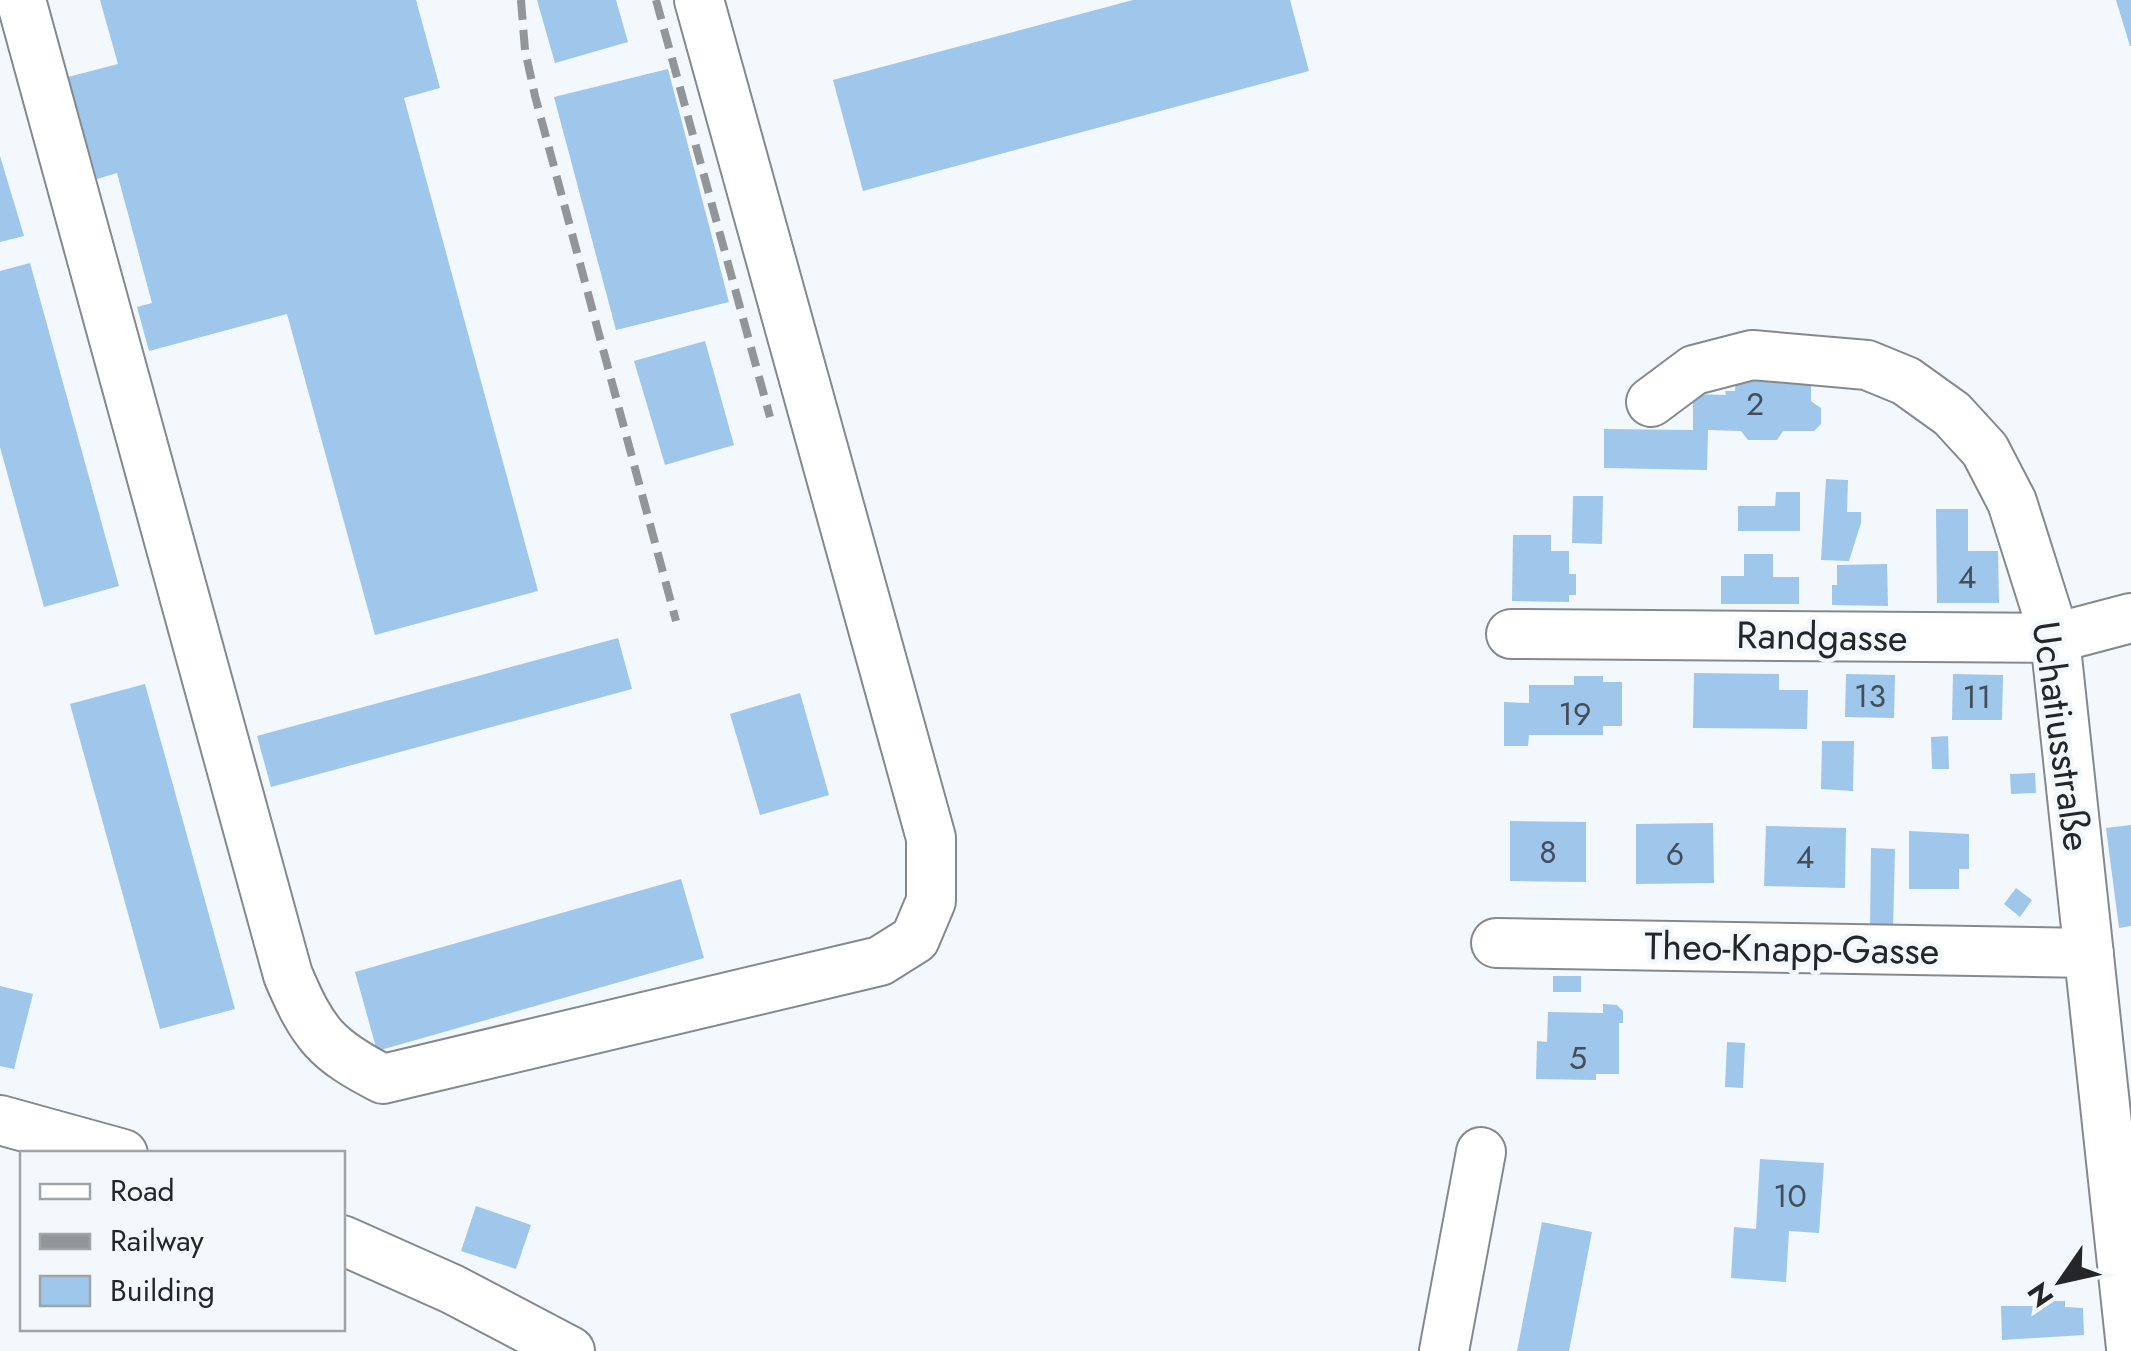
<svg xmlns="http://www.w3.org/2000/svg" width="2131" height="1351" viewBox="0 0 2131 1351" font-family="Jost,sans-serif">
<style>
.building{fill:#9fc6eb}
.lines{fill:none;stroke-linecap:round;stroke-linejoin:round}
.minor-casing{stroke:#85898d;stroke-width:52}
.minor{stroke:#fff;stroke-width:48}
.rail{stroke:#939699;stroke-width:8;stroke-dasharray:20 10;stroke-linecap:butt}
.labels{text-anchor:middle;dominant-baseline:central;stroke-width:9;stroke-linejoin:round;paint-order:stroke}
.number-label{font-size:32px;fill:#434e59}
.street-label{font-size:38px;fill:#242628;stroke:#f3f8fc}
</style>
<rect width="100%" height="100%" fill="#f3f8fc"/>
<path class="building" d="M100,0H416L440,88L404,98L538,591L375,635L287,314L149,351L137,307L152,303L117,173L97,179L68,77L118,64Z
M537,0H616L628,42L555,63Z
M1133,0H1290L1309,71L863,191L833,80Z
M2116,0H2131V46H2130Z
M668,69L729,302L616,330L554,97Z
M0,156L24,236L0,242Z
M30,263L119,586L44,607L0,447V271Z
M705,341L734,445L665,465L634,361Z
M1811,369V401L1821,408V424L1814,431H1783L1777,440H1748L1741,431L1708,430L1707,470L1604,468V429L1693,430V394L1726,395L1725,391H1735L1736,374Z
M1826,479L1848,480L1847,512H1861V523L1849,561L1821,560Z
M1776,492H1800V531H1738V506H1775Z
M1573,496H1603L1602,544L1572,543Z
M1936,509H1968V551H1998L1999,603H1937Z
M1513,535H1551V551H1569V574H1576V595H1569V602L1512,601Z
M1744,554H1773V577H1799V604H1721V576H1744Z
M1887,564L1888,606L1832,605V585H1837V565Z
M618,638L632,689L271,787L257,736Z
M1694,673L1779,674V690H1808L1807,729L1693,728Z
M1846,674L1895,675L1894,718L1845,717Z
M1953,674L2003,675L2002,720H1952Z
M1574,676H1603V682H1622V726H1603V735H1529L1528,746H1504V702L1529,703V685H1574Z
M145,684L235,1009L160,1029L70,704Z
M800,693L829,795L760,815L730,714Z
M1948,736L1949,769H1932L1931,737Z
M1822,741H1854L1853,791L1821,789Z
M2035,773L2036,793L2011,794L2010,774Z
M1510,821L1586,822V882L1510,881Z
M1713,823L1714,883L1636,884V824Z
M2131,825V926L2119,928L2106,828Z
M1766,826L1846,828L1845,888L1764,886Z
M1909,831L1969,834V869H1959V889H1909Z
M1871,848L1895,849L1893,930H1870Z
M681,879L704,958L377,1051L355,972Z
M2016,888L2032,900L2020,917L2004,904Z
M1553,976H1581V992H1553Z
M0,986L33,994L14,1069L0,1066Z
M1603,1004L1617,1005L1623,1011V1023H1619V1074H1596V1080L1536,1079L1537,1041L1547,1042L1548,1012L1603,1013Z
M1727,1042L1745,1043L1743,1088L1725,1087Z
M1760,1159L1824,1163L1819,1233L1789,1231L1786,1282L1731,1278L1734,1227L1756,1229Z
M476,1206L531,1225L516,1269L461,1251Z
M1542,1222L1592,1232L1569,1351H1517Z
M2035,1301H2065V1307L2083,1308L2084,1335L2002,1340L2001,1306H2035Z"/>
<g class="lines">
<defs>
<path id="minor" d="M21,0L288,975C313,1034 326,1050 383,1079L880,961L915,939L931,901V838L699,0
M1651,402L1694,370L1752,355L1867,365L1906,381L1952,414L1985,450L2012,502L2055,638L2131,1348
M1511,634L2055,638L2131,618
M1496,943L2089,953
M0,1120L123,1154
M342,1240L452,1289L570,1351
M1444,1351L1481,1152"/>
</defs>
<use href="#minor" class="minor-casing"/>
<use href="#minor" class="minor"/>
<path class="rail" d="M521,0L525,50L535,96L676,621
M656,0L770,417"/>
</g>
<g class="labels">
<g class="number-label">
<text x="1755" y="404">2</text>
<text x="1967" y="577">4</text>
<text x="1870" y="696">13</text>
<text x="1977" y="697">11</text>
<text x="1575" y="714">19</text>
<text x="1548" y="852">8</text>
<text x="1675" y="854">6</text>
<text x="1805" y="857">4</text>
<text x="1578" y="1058">5</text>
<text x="1790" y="1196">10</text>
</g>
<g class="street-label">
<text transform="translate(1822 636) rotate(1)">Randgasse</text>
<text transform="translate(2062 736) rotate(82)">Uchatiusstraße</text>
<text transform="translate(1792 948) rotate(1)">Theo-Knapp-Gasse</text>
</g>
</g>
<rect x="20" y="1151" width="325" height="180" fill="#f3f8fc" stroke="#a0a4a7" stroke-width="2.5"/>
<rect x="40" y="1184" width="50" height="15" fill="#ffffff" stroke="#a0a4a7" stroke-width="2.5"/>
<text x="110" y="1201" font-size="30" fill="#242628">Road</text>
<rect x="40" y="1234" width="50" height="15" fill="#939699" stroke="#a0a4a7" stroke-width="2.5"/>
<text x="110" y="1251" font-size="30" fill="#242628">Railway</text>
<rect x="40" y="1276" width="50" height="30" fill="#9fc6eb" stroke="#a0a4a7" stroke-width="2.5"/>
<text x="110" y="1301" font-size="30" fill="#242628">Building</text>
<g transform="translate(2061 1281) rotate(236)" stroke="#f3f8fc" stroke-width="8" paint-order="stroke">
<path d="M0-8L18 38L0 25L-18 38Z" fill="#242628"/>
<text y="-15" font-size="28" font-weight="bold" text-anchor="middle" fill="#242628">N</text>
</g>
</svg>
